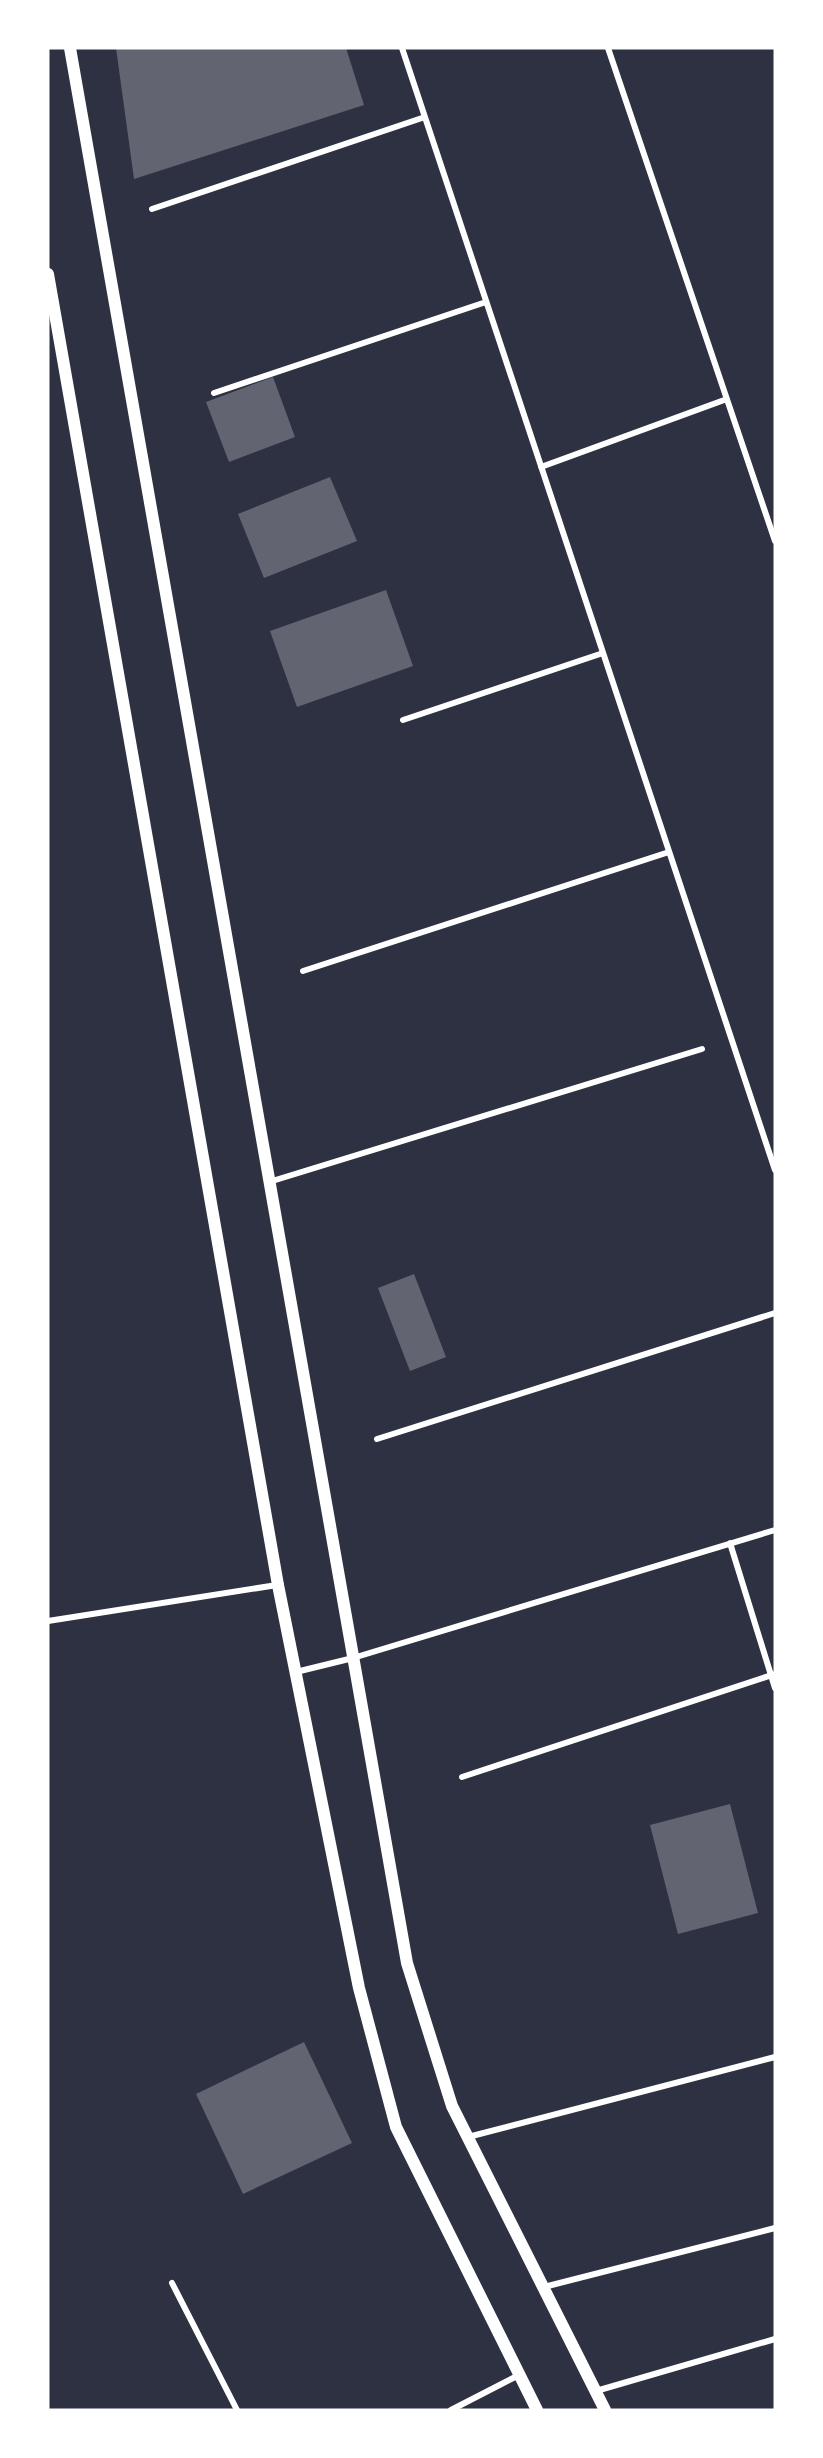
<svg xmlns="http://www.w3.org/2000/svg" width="823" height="2458" viewBox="0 0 823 2458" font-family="Helvetica,sans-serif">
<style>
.building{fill:#626471}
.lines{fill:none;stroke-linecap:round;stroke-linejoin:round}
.minor{stroke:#fff;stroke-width:6}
.secondary{stroke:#fff;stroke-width:12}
</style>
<rect width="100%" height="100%" fill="#2d3142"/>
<path class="building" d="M116,48H346L364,105L134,179Z
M273,377L295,437L229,462L206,402Z
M330,477L357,541L264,578L238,514Z
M386,590L413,666L297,707L270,631Z
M414,1274L446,1357L410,1371L378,1288Z
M730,1804L758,1913L678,1934L650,1825Z
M304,2042L352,2143L243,2194L196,2094Z"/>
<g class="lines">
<path class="minor" d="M402,48L775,1170
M608,48L775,541
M152,209L425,117
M214,393L486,302
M541,467L727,399
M403,720L603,653
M303,971L669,852
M269,1182L702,1049
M377,1439L775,1313
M730,1543L775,1688
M48,1621L277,1585
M296,1672L353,1658L775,1530
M462,1777L775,1674
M468,2137L775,2057
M172,2283L237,2410
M544,2287L775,2228
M596,2391L775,2339
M451,2410L519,2375"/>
<path class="secondary" d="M70,48L407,1963L452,2106L605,2410
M48,274L278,1585L359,1988L396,2127L537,2410"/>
</g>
<rect width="823" height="2458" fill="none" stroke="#ffffff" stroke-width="99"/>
</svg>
